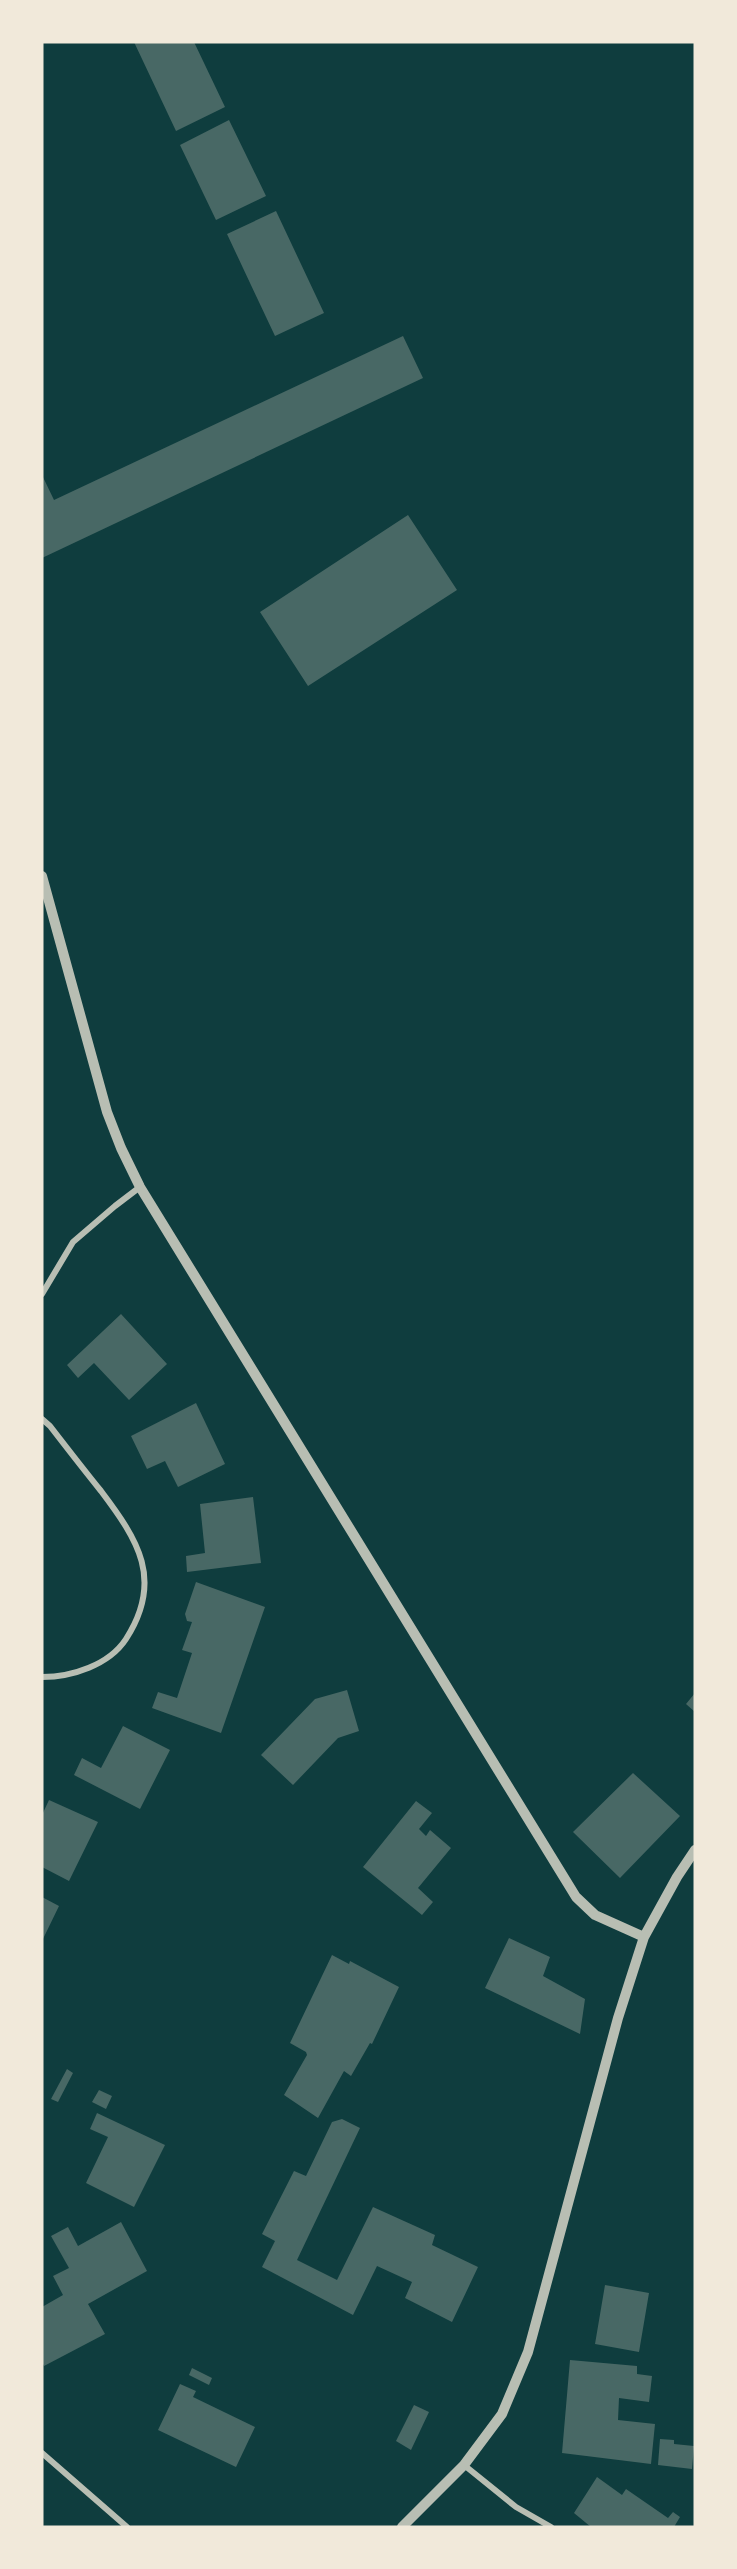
<svg xmlns="http://www.w3.org/2000/svg" width="737" height="2569" viewBox="0 0 737 2569" font-family="'Sofia Sans Condensed',sans-serif">
<style>
.building{fill:#486865}
.lines{fill:none;stroke-linecap:round;stroke-linejoin:round}
.minor{stroke:#b8beb3;stroke-width:6}
.tertiary{stroke:#b8beb3;stroke-width:10}
</style>
<rect width="100%" height="100%" fill="#0f3d3e"/>
<path class="building" d="M134,42H194L225,107L176,131Z
M229,120L266,196L216,220L180,145Z
M276,211L324,313L275,336L227,234Z
M403,336L423,378L42,558V475L54,500Z
M408,515L457,590L308,686L260,612Z
M121,1314L167,1364L129,1400L94,1363L78,1378L67,1365Z
M196,1403L225,1464L178,1487L165,1461L147,1469L131,1436Z
M253,1497L261,1563L187,1572L186,1556L205,1553L200,1504Z
M196,1582L265,1607L221,1733L152,1708L158,1692L177,1698L192,1653L182,1650L192,1622L187,1621L185,1614Z
M347,1690L359,1731L338,1738L293,1785L261,1755L315,1699Z
M695,1693V1712L686,1704Z
M123,1726L170,1750L140,1809L74,1775L82,1758L101,1768Z
M633,1773L680,1816L620,1878L573,1832Z
M49,1800L98,1822L69,1881L42,1867V1815Z
M416,1801L432,1813L419,1829L426,1836L430,1830L451,1848L418,1888L433,1902L422,1915L363,1867Z
M42,1897L59,1906L42,1941Z
M509,1938L550,1957L543,1976L585,1999L580,2034L485,1988Z
M332,1955L349,1964L350,1961L399,1987L372,2044L370,2043L351,2076L344,2071L318,2118L284,2095L307,2055L306,2052L290,2043Z
M67,2069L73,2073L58,2102L51,2099Z
M99,2090L112,2096L106,2109L92,2102Z
M97,2113L165,2145L134,2207L86,2183L108,2137L90,2129Z
M342,2119L360,2128L297,2260L337,2280L373,2207L435,2235L432,2245L478,2267L452,2322L405,2298L412,2282L377,2266L353,2315L262,2267L275,2241L262,2234L294,2171L306,2176L332,2122Z
M121,2222L147,2271L88,2304L105,2334L44,2366L42,2362V2307L63,2295L53,2276L69,2268L51,2236L68,2227L78,2246Z
M605,2285L649,2293L639,2352L595,2344Z
M570,2360L637,2366V2374L652,2376L649,2402L619,2398L618,2420L655,2424L651,2464L562,2453Z
M192,2368L212,2378L209,2385L189,2375Z
M180,2384L196,2391L193,2397L255,2427L236,2467L158,2430Z
M414,2405L429,2412L411,2450L396,2441Z
M660,2439L674,2440V2444L694,2446L692,2469L658,2465Z
M597,2477L622,2495L626,2489L668,2518L673,2512L680,2517L674,2527H591L574,2513Z"/>
<g class="lines">
<path class="minor" d="M42,1294L73,1242L115,1206L140,1187
M42,1419L50,1426C67,1448 84,1470 101,1491C138,1540 164,1580 126,1639C109,1665 72,1677 42,1677
M42,2453L127,2527
M464,2465L516,2507L551,2527"/>
<path class="tertiary" d="M42,876L107,1112L121,1148L140,1187L576,1897L595,1915L644,1937
M402,2527L464,2465L502,2414L528,2352L618,2018L644,1937L677,1877L695,1850"/>
</g>
<rect width="737" height="2569" fill="none" stroke="#f1e9da" stroke-width="87"/>
</svg>
